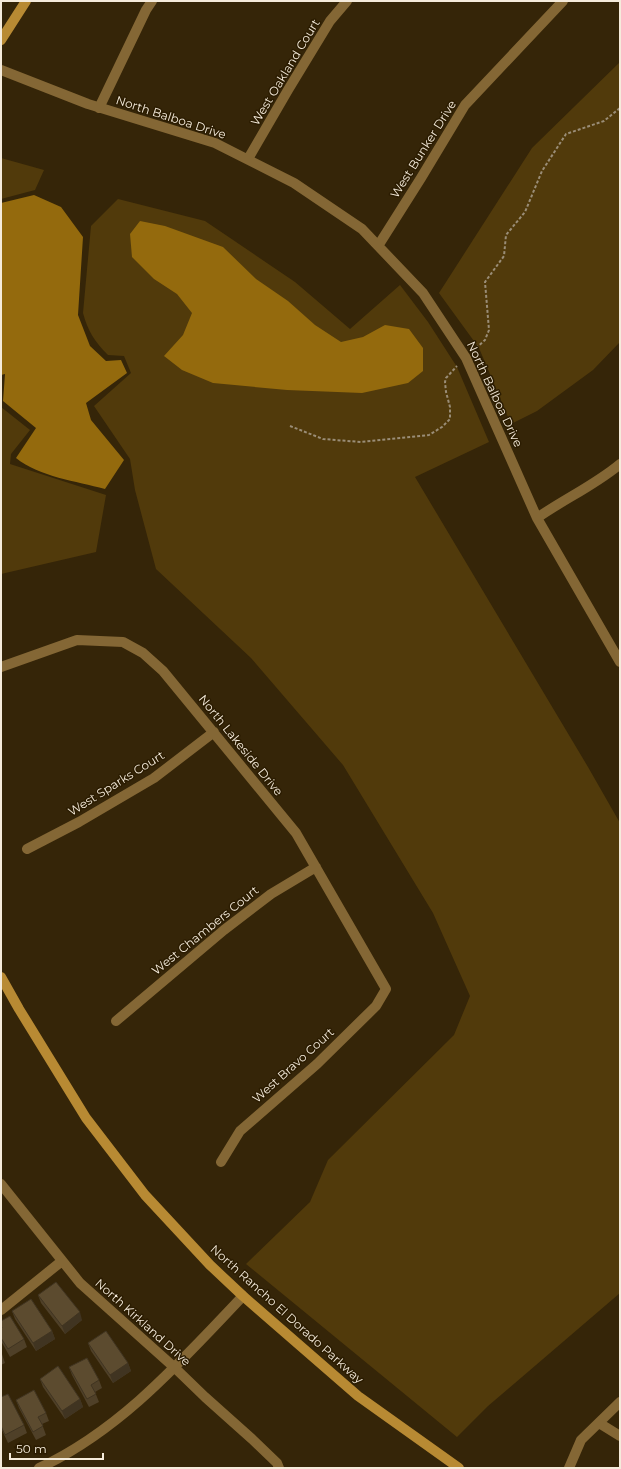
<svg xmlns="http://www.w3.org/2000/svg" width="621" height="1469" viewBox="0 0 621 1469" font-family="Montserrat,sans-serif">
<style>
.green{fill:#513a0b}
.water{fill:#946a0d}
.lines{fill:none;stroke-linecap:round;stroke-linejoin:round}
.path{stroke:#9a8d77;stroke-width:2;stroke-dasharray:3 2;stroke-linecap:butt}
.street{stroke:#846735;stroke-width:10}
.secondary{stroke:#b88a33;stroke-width:10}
.wall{fill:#4f4028}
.shaded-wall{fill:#403421}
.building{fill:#5c4b2f;stroke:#403421}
.labels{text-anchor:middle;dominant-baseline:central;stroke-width:3;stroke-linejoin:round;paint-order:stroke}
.street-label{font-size:12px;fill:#f5ebdb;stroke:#2b1c01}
</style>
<rect width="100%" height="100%" fill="#352508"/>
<path class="green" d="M620,62V342L593,370L537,411L511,424L479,348L439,293L532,148Z
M1,158L44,170L35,190L1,199Z
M118,199L205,221L295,282L350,329L400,285L428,322L457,367L489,442L415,477L588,767L620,823V1293L488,1406L457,1437L246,1264L310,1202L328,1160L454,1035L470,996L433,913L343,765L251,658L156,569L135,490L130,459L94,406L131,373L124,356L108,355C94,341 88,331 83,313L91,226Z
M1,407L30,430L11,454L10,464L106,495L96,552L1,574Z"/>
<path class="water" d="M34,195L61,207L83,237L78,315L90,346L106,361L121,360L127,373L86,403L91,420L124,460L105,489C76,481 40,477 16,458L36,428L3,401L5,374L1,375V203Z
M140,221L165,226L223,247L256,279L288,301L315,325L341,342L363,337L385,325L409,329L423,348V371L408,383L362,393L287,390L213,383L182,370L164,356L183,335L192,313L177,294L154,279L132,257L130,234Z"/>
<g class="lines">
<path class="path" d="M476,348L485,340L489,330L485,282L504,256L506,235L525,212L542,171L566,134L604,121L620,108
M290,426L323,439L361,442L429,435L442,427L450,419V407L446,392L445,382L446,378L457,366"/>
<path class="street" d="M1,70L88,104L215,143L294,183L362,229L423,293L466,358L537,518L620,662
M99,108L146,10L152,1
M248,159L288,90L330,21L347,1
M378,246L421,178L465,105L563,1
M537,518C564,499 595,485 620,464
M1,667L77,640L123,642L143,653L163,671L296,833L386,989L376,1006L317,1064L240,1131L221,1162
M27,849L79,822L154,778L214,732
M116,1021L224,930L271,894L316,867
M1,1184L80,1283L175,1368L205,1397L252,1439L277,1463L279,1468
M1,1310L62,1261
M599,1423L620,1436
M39,1468C121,1430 182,1360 243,1296
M569,1468L581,1440L620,1402"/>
<path class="secondary" d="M1,40L26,1
M1,977L19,1009L86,1118L145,1195L210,1265L243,1296L358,1396L459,1468"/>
</g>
<path class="wall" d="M38,1295L82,1320L65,1334L41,1303Z
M12,1311L52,1331L55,1339L36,1351L15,1319Z
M1,1321L24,1339L27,1347L10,1357L1,1341Z
M88,1343L128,1363L131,1371L113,1383L91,1351Z
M1,1351L5,1363L1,1365Z
M69,1367L99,1380L102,1388L95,1392L99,1402L89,1407L72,1375Z
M40,1379L80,1399L83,1407L65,1419L43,1387Z
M1,1397L24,1425L27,1433L8,1443L1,1428Z
M16,1400L46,1413L49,1421L42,1424L46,1435L36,1440L19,1408Z"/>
<path class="shaded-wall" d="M80,1312L82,1320L65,1334L62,1326Z
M52,1331L55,1339L36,1351L33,1343Z
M128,1363L131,1371L113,1383L110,1375Z
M80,1399L83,1407L65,1419L62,1411Z"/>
<path class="building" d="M56,1282L80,1312L62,1326L38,1295Z
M31,1299L52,1331L33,1343L12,1311Z
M10,1316L24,1339L8,1349L1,1338V1329L2,1328L1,1326V1321Z
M106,1331L128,1363L110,1375L88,1343Z
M87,1358L99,1380L91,1385L96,1394L87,1399L69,1367Z
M58,1366L80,1399L62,1411L40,1379Z
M34,1390L46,1413L38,1417L43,1426L33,1432L16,1400Z
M8,1394L24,1425L5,1435L1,1426V1397Z"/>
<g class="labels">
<g class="street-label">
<text transform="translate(285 72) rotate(-59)">West Oakland Court</text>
<text transform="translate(171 117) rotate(18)">North Balboa Drive</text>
<text transform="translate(423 149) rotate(-58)">West Bunker Drive</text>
<text transform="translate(495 394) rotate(65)">North Balboa Drive</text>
<text transform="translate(241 745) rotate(51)">North Lakeside Drive</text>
<text transform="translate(116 783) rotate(-32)">West Sparks Court</text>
<text transform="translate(205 930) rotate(-39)">West Chambers Court</text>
<text transform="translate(293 1065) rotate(-42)">West Bravo Court</text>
<text transform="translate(287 1314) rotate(42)">North Rancho El Dorado Parkway</text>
<text transform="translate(143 1322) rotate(42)">North Kirkland Drive</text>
</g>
</g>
<rect width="621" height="1469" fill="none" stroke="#f5ebdb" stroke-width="4"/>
<path d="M10 1453v6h93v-6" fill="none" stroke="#f5ebdb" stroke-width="2"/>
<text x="16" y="1453" font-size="12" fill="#f5ebdb" stroke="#2b1c01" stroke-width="3" paint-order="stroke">50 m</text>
</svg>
